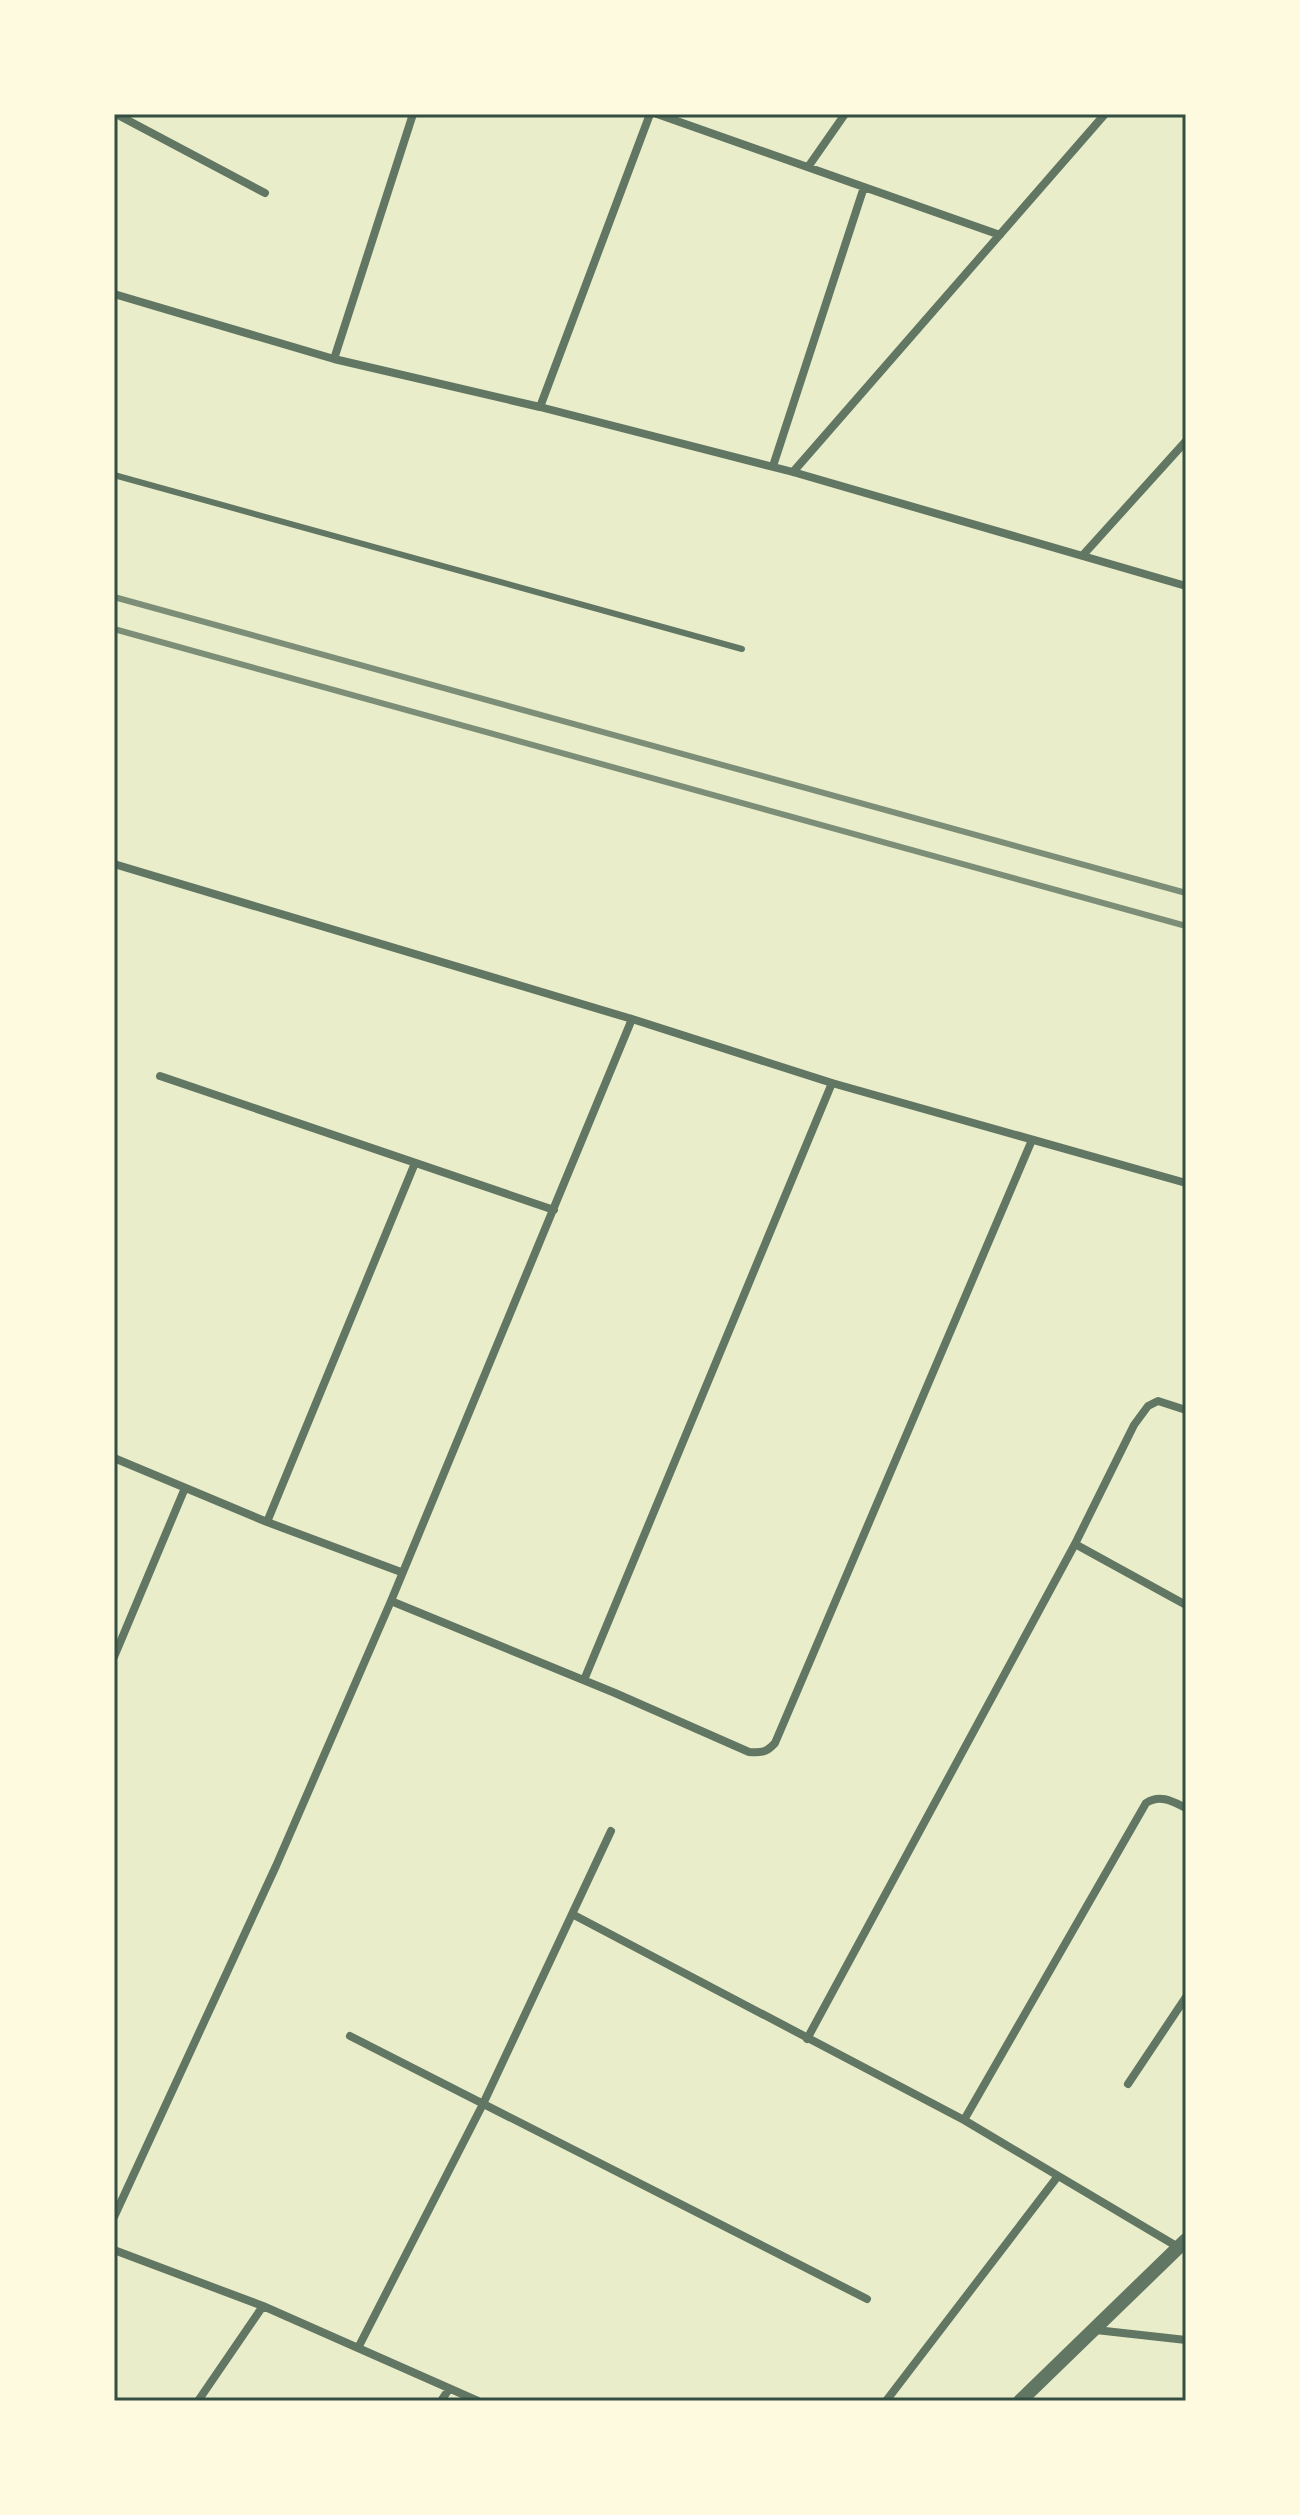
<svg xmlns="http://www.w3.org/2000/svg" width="1300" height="2515" viewBox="0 0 1300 2515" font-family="'Archivo Narrow',sans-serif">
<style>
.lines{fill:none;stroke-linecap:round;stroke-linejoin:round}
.service{stroke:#617663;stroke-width:6}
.minor{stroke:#617663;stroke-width:8}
.tertiary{stroke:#617663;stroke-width:14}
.rail{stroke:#7c8e77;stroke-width:6}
.neatline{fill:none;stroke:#344e41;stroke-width:3}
</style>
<rect width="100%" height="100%" fill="#e9edc9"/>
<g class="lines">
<path class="service" d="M114,475L742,649"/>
<path class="minor" d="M116,114L265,193
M657,114L1000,235
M808,167L845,114
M114,294L334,359L540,407L793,472L1186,586
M334,359L413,114
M540,407L650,114
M773,466L864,187
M793,472L1105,114
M1083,555L1186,441
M114,864L632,1019L832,1083L1186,1183
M160,1076L554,1210
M114,1458L267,1522L401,1572
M267,1522L415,1163
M1075,1544L1186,1605
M391,1601L615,1693L749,1752C762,1753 767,1752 775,1743L1032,1140
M114,1657L185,1488
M584,1680L832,1083
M572,1914L964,2120L1178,2247
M350,2036L867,2299
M807,2039L1075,1544L1134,1425L1148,1406L1158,1401L1186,1410
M1128,2084L1186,1997
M964,2120L1146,1803C1160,1794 1172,1801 1186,1808
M114,2217L276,1866L391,1601L632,1019
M114,2250L263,2306L478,2401
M1096,2330L1186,2340
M358,2348L483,2104L611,1831
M198,2401L263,2306
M441,2401L449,2389
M886,2401L1058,2176"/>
<path class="tertiary" d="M1020,2401L1186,2240"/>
<path class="rail" d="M114,597L1186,893
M114,629L1186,926"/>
</g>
<rect width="1300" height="2515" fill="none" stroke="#fefae0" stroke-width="232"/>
<rect x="116" y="116" width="1068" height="2283" class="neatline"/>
</svg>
